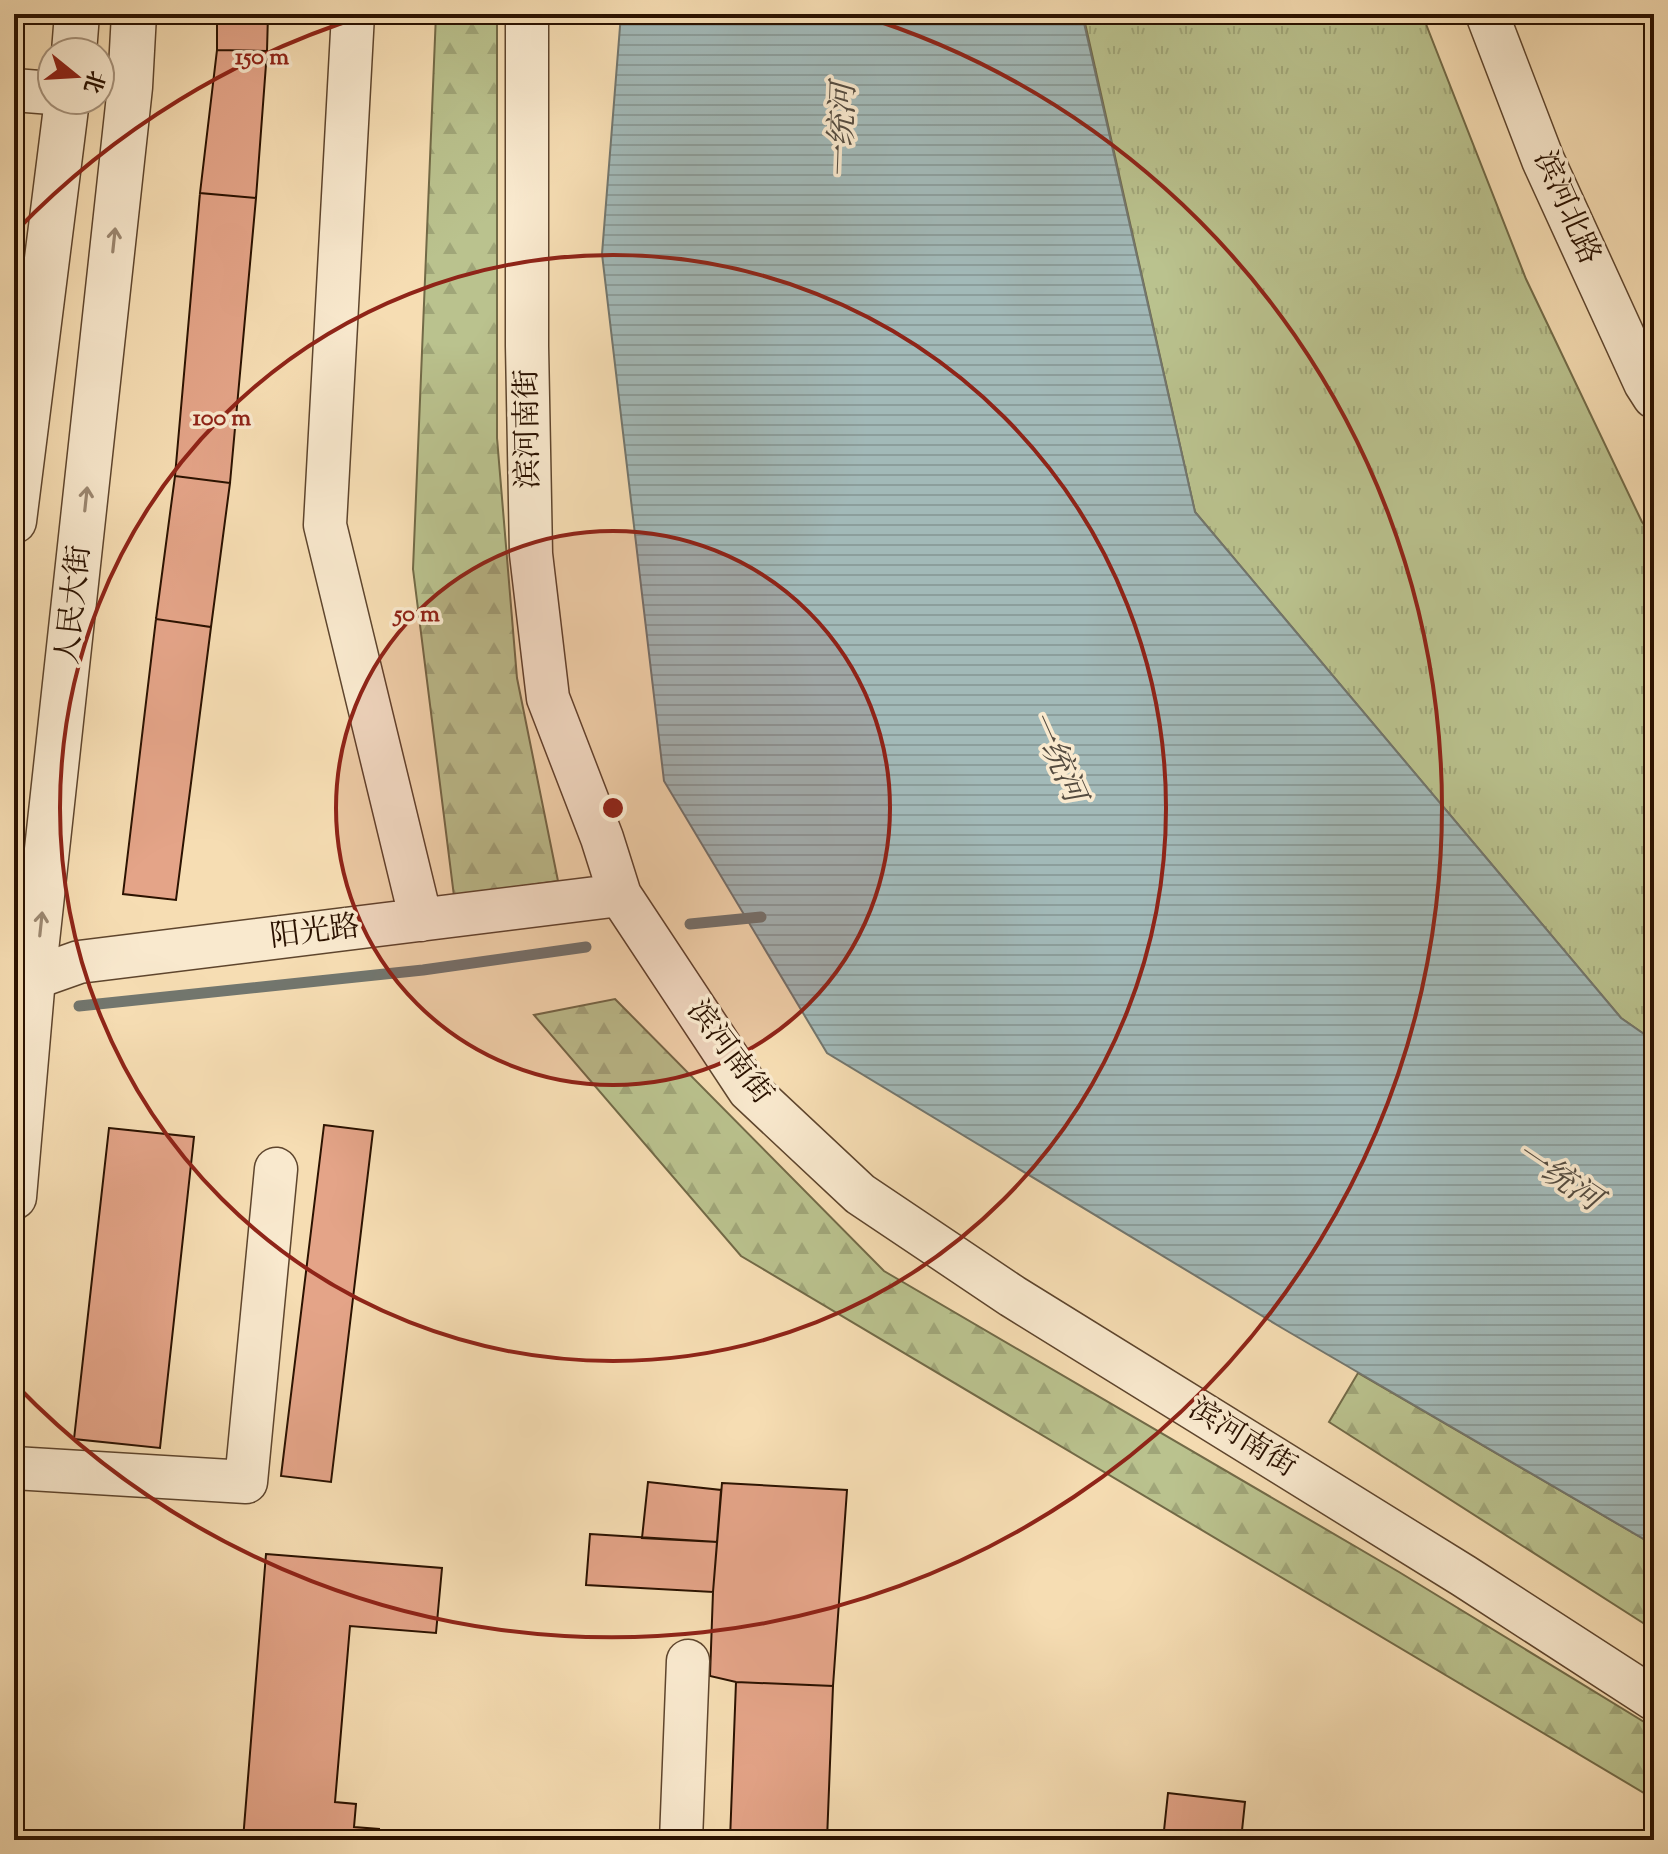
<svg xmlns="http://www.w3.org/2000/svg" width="1668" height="1854" viewBox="0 0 1668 1854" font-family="'Sorts Mill Goudy','Noto Serif SC',serif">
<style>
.forest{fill:url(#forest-firs);stroke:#726a47;stroke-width:2}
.park{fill:url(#park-tufts);stroke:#726a47;stroke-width:2}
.water{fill:url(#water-rules);stroke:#72766e;stroke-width:2}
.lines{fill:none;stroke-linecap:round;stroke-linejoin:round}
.stream{stroke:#72766e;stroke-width:11}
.building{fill:#e4a488;stroke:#2b1200;stroke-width:2}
.minor-casing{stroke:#5e452d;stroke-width:45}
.tertiary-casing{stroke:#5e452d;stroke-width:47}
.minor{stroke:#f9e9ce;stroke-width:42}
.tertiary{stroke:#f9e9ce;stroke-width:44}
.oneway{stroke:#9c8871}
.ring{fill:none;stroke:#8f2418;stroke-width:4}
.labels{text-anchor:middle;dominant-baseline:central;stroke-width:7;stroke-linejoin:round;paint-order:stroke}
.street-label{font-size:30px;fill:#2b1200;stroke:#f9e9ce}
.water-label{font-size:32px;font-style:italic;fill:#554c40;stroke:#f9e9ce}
.centre{fill:#8f2418;stroke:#f9e9ce;stroke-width:4}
.ring-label{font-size:24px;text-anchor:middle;font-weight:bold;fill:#8f2418;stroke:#f9e9ce;stroke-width:7;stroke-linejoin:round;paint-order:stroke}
</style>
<defs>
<pattern id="forest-firs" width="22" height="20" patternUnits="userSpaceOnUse" patternTransform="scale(2)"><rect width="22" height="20" fill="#bac28e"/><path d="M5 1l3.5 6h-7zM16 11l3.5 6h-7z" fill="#a0a679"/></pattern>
<pattern id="park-tufts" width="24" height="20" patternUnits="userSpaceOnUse" patternTransform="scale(2)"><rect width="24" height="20" fill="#bac28e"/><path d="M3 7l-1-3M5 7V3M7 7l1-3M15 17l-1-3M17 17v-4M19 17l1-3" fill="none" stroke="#a0a679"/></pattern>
<pattern id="water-rules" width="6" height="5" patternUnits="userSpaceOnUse" patternTransform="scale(2)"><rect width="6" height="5" fill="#a2b9b8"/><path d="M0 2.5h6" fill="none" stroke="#8c9e9c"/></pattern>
</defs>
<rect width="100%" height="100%" fill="#f6ddb3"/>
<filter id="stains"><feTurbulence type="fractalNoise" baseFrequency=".0025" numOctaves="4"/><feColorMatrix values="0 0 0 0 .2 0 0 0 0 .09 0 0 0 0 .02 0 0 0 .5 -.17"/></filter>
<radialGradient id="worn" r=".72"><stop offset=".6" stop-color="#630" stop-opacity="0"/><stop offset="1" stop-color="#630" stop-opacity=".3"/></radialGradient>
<path class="forest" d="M436,14H497V438L517,678L558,881L454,896L413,569Z
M615,999L884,1271L1399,1572L1654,1728V1799L741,1256L534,1015Z
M1358,1373L1654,1545V1630L1329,1422Z"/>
<path class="park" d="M1083,14H1422L1526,279L1642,522L1654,537V1041L1621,1018L1195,512Z"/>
<path class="water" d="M621,14H1082L1195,512L1621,1018L1654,1041V1545L1282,1328L827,1053L664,781L602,254Z"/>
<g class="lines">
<path class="stream" d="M690,924L761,917
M79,1006L423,970L586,947"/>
</g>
<path class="building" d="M217,14H268L267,51L217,50Z
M217,50L267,51L256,198L200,193Z
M200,193L256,198L230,483L175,476Z
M175,476L230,483L211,627L156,619Z
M156,619L211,627L176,900L123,894Z
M324,1125L373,1131L331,1482L281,1476Z
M109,1128L194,1137L160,1448L74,1439Z
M648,1482L721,1490L717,1542L642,1538Z
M722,1483L847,1490L833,1686L736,1682L710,1676L713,1592Z
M590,1534L717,1542L713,1592L586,1585Z
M266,1554L442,1568L436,1633L350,1626L335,1802L356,1804L354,1827L379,1829L378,1840H243Z
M736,1682L833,1686L827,1840H730Z
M1168,1793L1245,1802L1241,1840H1163Z"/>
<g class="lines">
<defs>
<path id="minor" d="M353,14L325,525L421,920
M527,14V346L531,554L548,698L602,838L620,895L749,1090L860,1194L1012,1296L1464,1576L1654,1699
M1487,14L1543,160L1645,383L1654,397
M14,90L52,93
M14,985L79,962L620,895
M14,1468L246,1482L276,1169
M681,1840L688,1661"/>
<path id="tertiary" d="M74,52L77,14
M14,521L67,100
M14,1197L33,978L130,87L134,14"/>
</defs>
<use href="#minor" class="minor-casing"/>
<use href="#tertiary" class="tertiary-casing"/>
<use href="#minor" class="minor"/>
<use href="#tertiary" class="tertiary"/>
</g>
<defs><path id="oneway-shaft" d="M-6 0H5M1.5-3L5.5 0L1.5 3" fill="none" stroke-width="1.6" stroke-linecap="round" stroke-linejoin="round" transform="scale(2)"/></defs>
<g class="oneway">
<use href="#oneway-shaft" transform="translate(114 240) rotate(-84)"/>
<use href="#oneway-shaft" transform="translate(86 499) rotate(-84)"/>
<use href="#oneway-shaft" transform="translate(41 924) rotate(-84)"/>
</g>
<circle cx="613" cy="808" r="277" fill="#8f2418" fill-opacity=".12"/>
<g class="ring">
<circle cx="613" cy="808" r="277"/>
<circle cx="613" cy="808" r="553"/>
<path d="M16 231A830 830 0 0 1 370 14M856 14A830 830 0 1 1 16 1385"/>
</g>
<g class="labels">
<g class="street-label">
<text transform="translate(1566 208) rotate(66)">滨河北路</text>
<text transform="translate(529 429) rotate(-91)">滨河南街</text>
<text transform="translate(75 605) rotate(-84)">人民大街</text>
<text transform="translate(315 933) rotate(-7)">阳光路</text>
<text transform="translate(729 1053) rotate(53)">滨河南街</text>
<text transform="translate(1242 1439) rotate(32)">滨河南街</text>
</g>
<g class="water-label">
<text transform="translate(844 131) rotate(-88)">一统河</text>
<text transform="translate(1055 757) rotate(66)">一统河</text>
<text transform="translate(1557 1178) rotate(34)">一统河</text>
</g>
</g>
<circle cx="613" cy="808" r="12" class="centre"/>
<g class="ring-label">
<text x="262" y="64">150 m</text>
<text x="222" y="425">100 m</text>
<text x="417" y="621">50 m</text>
</g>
<rect width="1668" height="1854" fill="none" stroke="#f6ddb3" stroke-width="48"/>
<rect x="16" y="16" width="1636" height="1822" fill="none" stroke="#2b1200" stroke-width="4"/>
<rect x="24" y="24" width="1620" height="1806" fill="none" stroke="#2b1200" stroke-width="2"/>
<g transform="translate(76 76) rotate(108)"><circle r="38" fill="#f9e9ce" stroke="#a7937c" stroke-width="2"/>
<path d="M0-6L14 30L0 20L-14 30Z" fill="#8f2418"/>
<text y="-12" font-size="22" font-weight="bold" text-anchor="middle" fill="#2b1200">北</text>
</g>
<rect width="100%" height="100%" filter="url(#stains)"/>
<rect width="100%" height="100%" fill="url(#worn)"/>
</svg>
